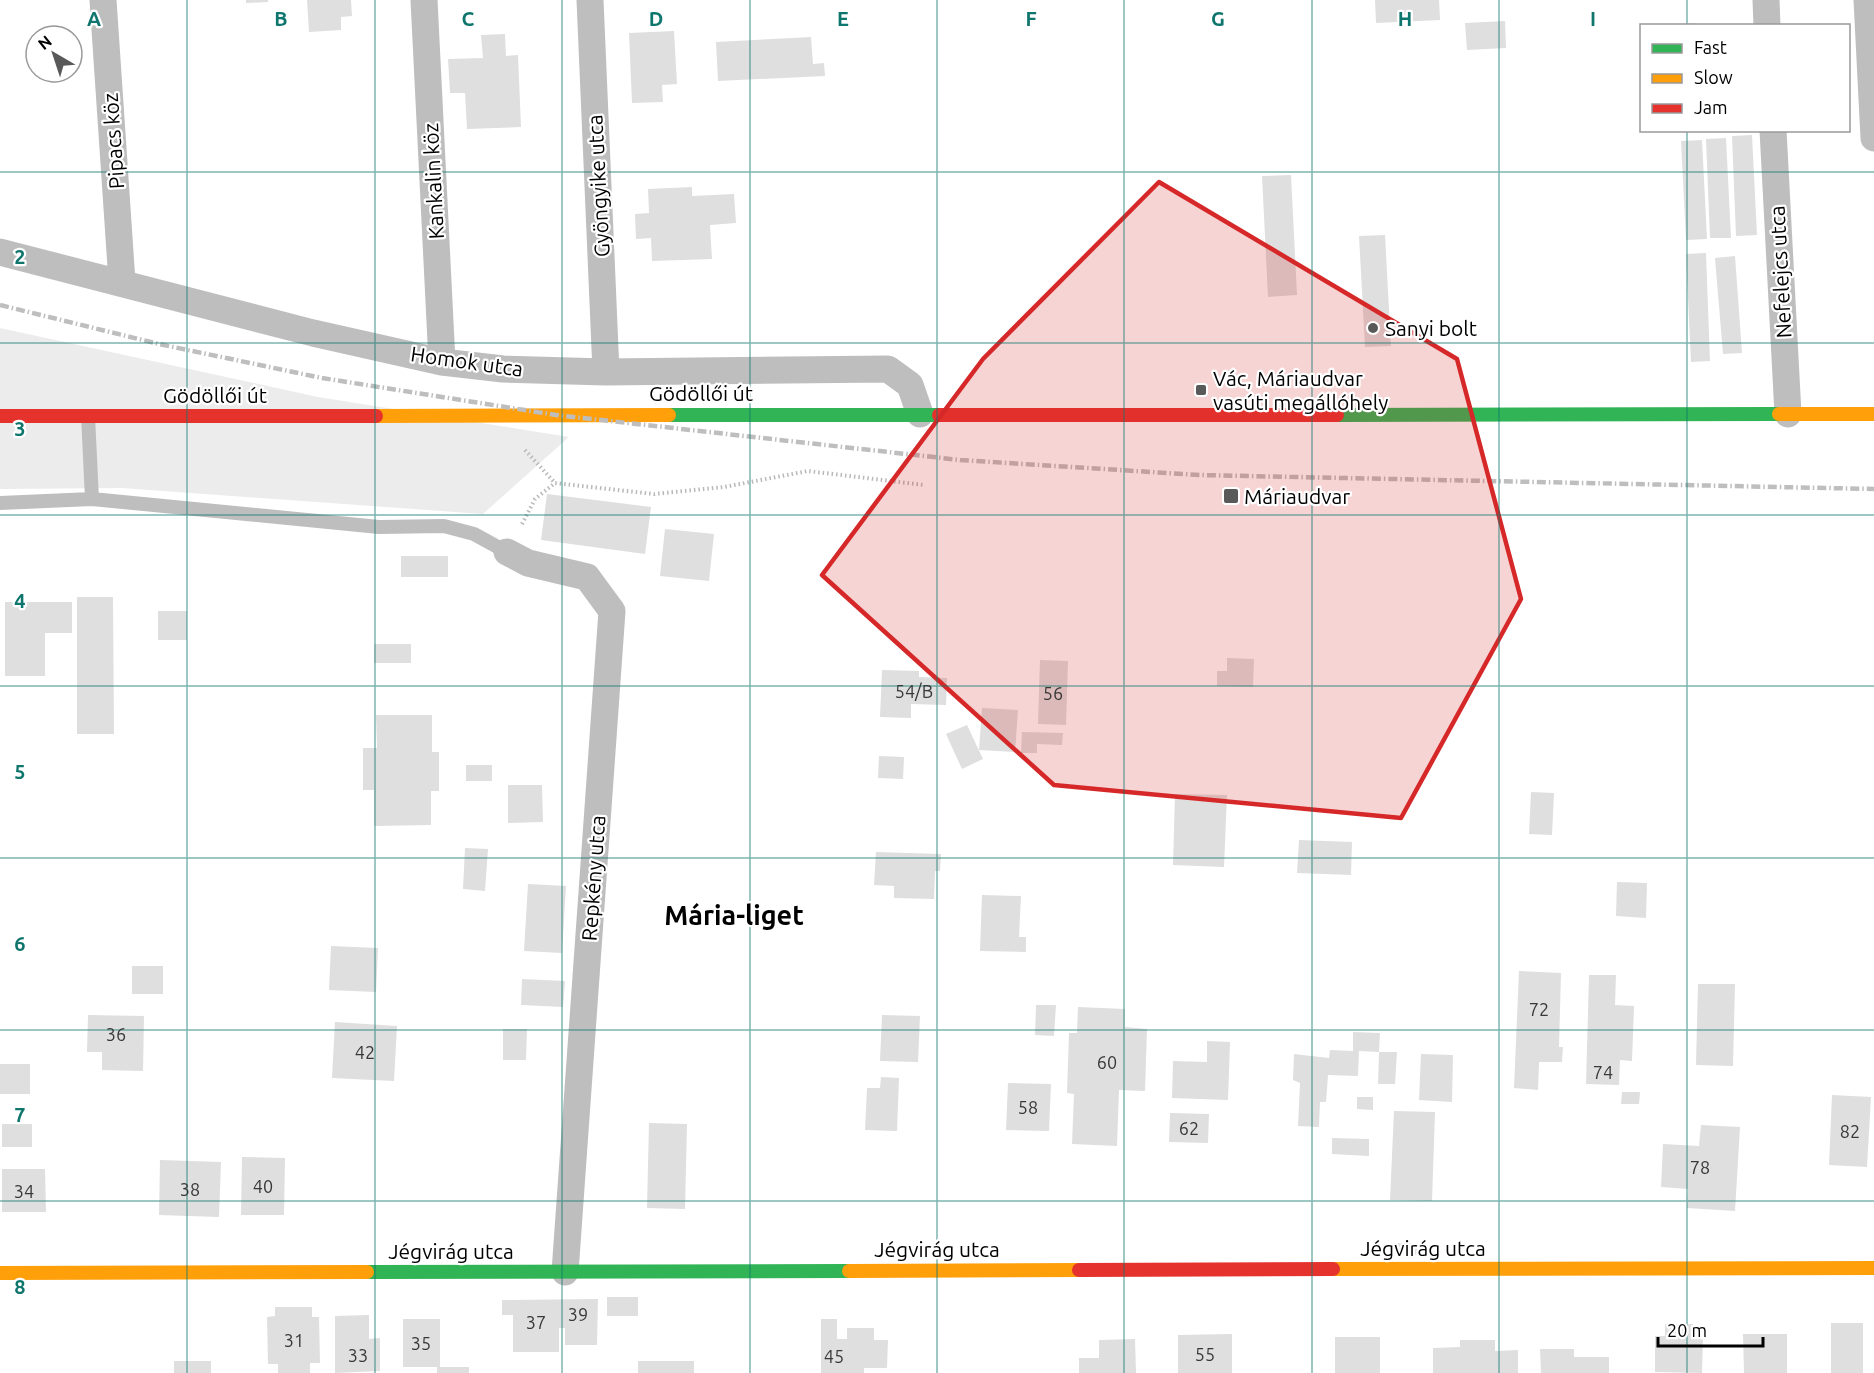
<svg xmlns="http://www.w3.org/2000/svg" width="1874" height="1373" viewBox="0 0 1874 1373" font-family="Ubuntu,sans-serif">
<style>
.green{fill:#ececec}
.building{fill:#dfdfdf}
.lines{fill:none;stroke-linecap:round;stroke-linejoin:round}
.path{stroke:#b9b9b9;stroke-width:4;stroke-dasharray:1.5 3;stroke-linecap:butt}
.lane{stroke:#bebebe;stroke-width:14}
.street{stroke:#bebebe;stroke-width:27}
.fast{stroke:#30b455;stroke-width:14}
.slow{stroke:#ff9f0a;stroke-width:14}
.jam{stroke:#e5322d;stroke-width:14}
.rail{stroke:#bebebe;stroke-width:4.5;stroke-dasharray:9 3 1.5 3;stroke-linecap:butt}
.marked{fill:#d62828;fill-opacity:0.2;stroke:#d62828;stroke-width:4.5;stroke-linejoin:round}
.grid{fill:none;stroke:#0f766e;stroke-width:1.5;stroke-opacity:0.55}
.poi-dot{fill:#595959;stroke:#fff;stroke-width:2}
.labels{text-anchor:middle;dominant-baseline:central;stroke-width:4.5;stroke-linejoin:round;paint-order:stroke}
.number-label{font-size:18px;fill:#383838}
.street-label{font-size:21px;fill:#000;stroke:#fff}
.poi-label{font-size:21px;fill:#000;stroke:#fff;text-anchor:start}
.district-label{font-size:27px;font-weight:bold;fill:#000;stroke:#fff}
.grid-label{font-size:20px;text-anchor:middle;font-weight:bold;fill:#0f766e;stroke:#fff;stroke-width:4.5;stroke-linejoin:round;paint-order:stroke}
</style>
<rect width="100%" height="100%" fill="#fff"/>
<path class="green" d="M0,328L318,397L569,437L483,514L122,488L0,489Z"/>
<path class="building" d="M246,0H268V2L246,3Z
M307,0H351L352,16L341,17V30L309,32Z
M1375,0H1439L1440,20L1376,23Z
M1505,21L1506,48L1467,50L1465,23Z
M1696,23V26H1679V24Z
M674,31L677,84L662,85L663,102L632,103L629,33Z
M505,34L506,56L518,55L521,127L467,129L465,93H450L448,59L483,58L481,35Z
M811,37L813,64L824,63L825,76L718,81L716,42Z
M1752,135L1757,235L1736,236L1732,136Z
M1726,138L1731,238H1710L1706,139Z
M1702,140L1707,239L1686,240L1681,141Z
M1291,175L1297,295L1268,297L1262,176Z
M692,187V196L734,194L736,223L710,225L712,259L652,261L651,238L636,239L635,214L649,213L648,189Z
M1385,235L1391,346L1365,347L1359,236Z
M1706,253L1710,361L1691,362L1686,254Z
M1735,256L1742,353L1723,354L1715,258Z
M547,494L651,507L645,554L541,540Z
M665,529L714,534L709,581L660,576Z
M401,556H448V577H401Z
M77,597H113L114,734H77Z
M5,602H72V633H45V676H5Z
M158,611H187V640H158Z
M374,644H411V663H374Z
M1227,658L1254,659L1253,687L1217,686V671H1227Z
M1040,660L1068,661L1066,725L1038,724Z
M882,670L919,671V677L947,678L946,705L911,704V718L880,717Z
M982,708L1018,710L1015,752L979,750Z
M376,715H432V752H439V791H431V825L374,826V790H363V748H377Z
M967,725L983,759L962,769L946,734Z
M1022,732L1063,733L1062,745L1037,744V753H1021Z
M879,756L904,757L903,779L878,778Z
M466,765H492V781H466Z
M508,785H542L543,822L508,823Z
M1531,792L1554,793L1552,835L1529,834Z
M1175,794L1227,795L1224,867L1173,865Z
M1299,840L1352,842L1351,875L1297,873Z
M465,848L488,849L485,891L463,889Z
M876,852L941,854L940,871H935L934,899L894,898V886L874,885Z
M1617,882L1647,883L1646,918L1616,916Z
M528,884L566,886L562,953L524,951Z
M982,895L1021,896L1019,937H1026V952L980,951Z
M331,946L378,948L376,992L329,990Z
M132,966H163V994H132Z
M1519,971L1561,973L1559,1047H1563L1562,1062H1539L1538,1090L1514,1088Z
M1589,975H1616L1615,1005L1634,1006L1632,1061L1620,1060L1619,1085L1586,1084Z
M522,979L565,981L563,1007L521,1005Z
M1698,984H1735L1733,1066L1696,1065Z
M1036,1005H1056L1054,1036L1035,1035Z
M1078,1007L1125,1009V1027L1147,1029L1145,1091L1119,1090L1117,1146L1072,1144L1074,1094L1067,1093L1069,1033H1077Z
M88,1015L144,1016L143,1071L102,1070V1052H87Z
M882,1015L920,1016L918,1062L880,1061Z
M335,1022L397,1026L394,1081L332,1078Z
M503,1029H527L526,1060H503Z
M1353,1032L1380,1033L1379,1052L1359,1051L1358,1076L1328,1075L1326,1102H1320L1319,1127L1298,1126L1300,1083L1293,1080L1294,1054L1329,1058L1330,1050L1353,1051Z
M1207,1041L1230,1042L1228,1100L1172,1098L1173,1061L1207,1062Z
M1379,1052H1397L1395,1084H1378Z
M1421,1054L1453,1055L1452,1102L1419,1100Z
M0,1064H30V1094H0Z
M881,1077L899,1078L897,1131L865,1130L867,1088H880Z
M1008,1083L1051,1084L1049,1131L1006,1130Z
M1622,1092H1640L1639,1104H1621Z
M1832,1095L1871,1097L1867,1167L1829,1165Z
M1357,1097H1373V1110L1357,1109Z
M1394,1111L1435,1112L1432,1201L1390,1200Z
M1170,1113L1209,1114L1208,1143L1169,1142Z
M649,1123L687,1124L685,1209L647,1208Z
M2,1124H32V1147H2Z
M1701,1125L1740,1127L1735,1211L1687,1208L1688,1189L1661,1187L1663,1144L1699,1146Z
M1332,1138L1369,1139V1156L1332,1154Z
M242,1157L285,1158L284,1215H241Z
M160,1160L221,1162L219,1217L159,1215Z
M2,1169H45L46,1212H2Z
M1394,1243L1425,1244V1255L1394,1254Z
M607,1297H638V1316H607Z
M598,1299L597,1345H565V1328H559V1352H513V1315H502V1300Z
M275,1307H312V1317H319L320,1363H310V1373H278V1364H268L267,1317L275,1316Z
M369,1315V1339L380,1338V1371L335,1373V1316Z
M403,1319H440V1367H469V1373H437V1367H403Z
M821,1319H837V1339H847V1328H874V1340H888L887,1368H864V1373H821Z
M1831,1323H1863V1373H1831Z
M1665,1324H1693V1335H1703L1702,1373L1655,1372V1336H1665Z
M1232,1334V1373H1178V1335Z
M1743,1334H1787V1373H1744Z
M1335,1337H1380V1373H1335Z
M1135,1339L1136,1373H1079V1358H1099V1340Z
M1460,1340H1495V1351L1518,1350V1373H1433V1348L1460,1347Z
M1540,1349H1574V1357H1609V1373H1541Z
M174,1361H211V1373H174Z
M638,1361H694V1373H638Z"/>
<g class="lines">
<path class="path" d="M525,450L555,483
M522,524L535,499L555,483L654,494L724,487L808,471L924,485"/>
<path class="lane" d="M88,416L92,499
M0,503L92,499L379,527L444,526L474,534L507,552"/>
<path class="street" d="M103,0L122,282
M424,0L442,362
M590,0L606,372
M1766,0L1767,26
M1867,0L1874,138
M1773,130L1788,414
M0,252L313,333L442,362L503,369L606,372L888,369L910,385L920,414
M507,552L528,563L587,577L612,611L565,1272"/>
<path class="fast" d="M669,415H939
M1337,415L1779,414
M367,1272L849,1271"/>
<path class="slow" d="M1779,414H1874
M376,416L669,415
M1333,1269L1874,1268
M849,1271L1079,1270
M0,1273L367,1272"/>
<path class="jam" d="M939,415H1337
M0,416H376
M1079,1270L1333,1269"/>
<path class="rail" d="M0,305L159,344L322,378L556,415L960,460L1199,475L1874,489"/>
</g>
<path class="marked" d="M1159,182L1457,359L1521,599L1401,818L1054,785L822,575L983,359Z"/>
<path class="grid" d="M187,0V1373M375,0V1373M562,0V1373M750,0V1373M937,0V1373M1124,0V1373M1312,0V1373M1499,0V1373M1687,0V26M1687,130V1373M0,172H1874M0,343H1874M0,515H1874M0,686H1874M0,858H1874M0,1030H1874M0,1201H1874"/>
<g class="poi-dot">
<circle cx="1373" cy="328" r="6"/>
<rect x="1195" y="384" width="12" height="12" rx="3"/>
<rect x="1223" y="488" width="16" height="16" rx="3"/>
</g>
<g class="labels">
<g class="number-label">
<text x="914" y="691">54/B</text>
<text x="1053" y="693">56</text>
<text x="1539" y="1009">72</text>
<text x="116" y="1034">36</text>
<text x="365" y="1052">42</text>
<text x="1107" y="1062">60</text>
<text x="1603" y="1072">74</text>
<text x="1028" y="1107">58</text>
<text x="1189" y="1128">62</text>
<text x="1850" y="1131">82</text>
<text x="1700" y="1167">78</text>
<text x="263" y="1186">40</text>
<text x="190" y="1189">38</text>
<text x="24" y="1191">34</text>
<text x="578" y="1314">39</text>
<text x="536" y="1322">37</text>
<text x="294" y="1340">31</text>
<text x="421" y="1343">35</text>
<text x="1205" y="1354">55</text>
<text x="358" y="1355">33</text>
<text x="834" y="1356">45</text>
</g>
<g class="street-label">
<text transform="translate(113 141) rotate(-94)">Pipacs köz</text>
<text transform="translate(433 181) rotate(-93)">Kankalin köz</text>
<text transform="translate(598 186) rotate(-93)">Gyöngyike utca</text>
<text transform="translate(1780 272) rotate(-93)">Nefelejcs utca</text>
<text transform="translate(467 361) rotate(8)">Homok utca</text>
<text x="701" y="393">Gödöllői út</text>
<text x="215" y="395">Gödöllői út</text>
<text transform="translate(593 878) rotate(-86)">Repkény utca</text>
<text x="1423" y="1248">Jégvirág utca</text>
<text x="937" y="1249">Jégvirág utca</text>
<text x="451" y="1251">Jégvirág utca</text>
</g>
<g class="poi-label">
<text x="1385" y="328">Sanyi bolt</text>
<text x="1213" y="378">Vác, Máriaudvar<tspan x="1213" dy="24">vasúti megállóhely</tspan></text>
<text x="1244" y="496">Máriaudvar</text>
</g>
<g class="district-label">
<text x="734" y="915">Mária-liget</text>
</g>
</g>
<g class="grid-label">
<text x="94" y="26">A</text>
<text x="281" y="26">B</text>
<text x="468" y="26">C</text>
<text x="656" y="26">D</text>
<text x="843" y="26">E</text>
<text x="1031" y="26">F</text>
<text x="1218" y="26">G</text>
<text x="1405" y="26">H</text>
<text x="1593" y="26">I</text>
<text x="20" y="264">2</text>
<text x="20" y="436">3</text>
<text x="20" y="608">4</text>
<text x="20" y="779">5</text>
<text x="20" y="951">6</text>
<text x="20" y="1122">7</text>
<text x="20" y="1294">8</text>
</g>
<rect x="1640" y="24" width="210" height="108" fill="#ffffff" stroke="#999999" stroke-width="1.5"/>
<rect x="1652" y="44" width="30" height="9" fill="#30b455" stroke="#999999" stroke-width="1.5"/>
<text x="1694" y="54" font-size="18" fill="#000000">Fast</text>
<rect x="1652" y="74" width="30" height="9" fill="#ff9f0a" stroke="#999999" stroke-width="1.5"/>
<text x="1694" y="84" font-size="18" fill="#000000">Slow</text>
<rect x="1652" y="104" width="30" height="9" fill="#e5322d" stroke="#999999" stroke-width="1.5"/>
<text x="1694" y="114" font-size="18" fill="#000000">Jam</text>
<g transform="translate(54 54) rotate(321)"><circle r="28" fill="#ffffff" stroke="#999999" stroke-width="1.5"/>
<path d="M0-4.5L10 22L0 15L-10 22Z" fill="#595959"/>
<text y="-9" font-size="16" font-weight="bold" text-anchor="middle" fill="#000000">N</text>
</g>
<path d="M1658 1337v9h105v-9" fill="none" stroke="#000000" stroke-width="3"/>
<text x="1667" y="1337" font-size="18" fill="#000000" stroke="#ffffff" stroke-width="4.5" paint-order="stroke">20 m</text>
</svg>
